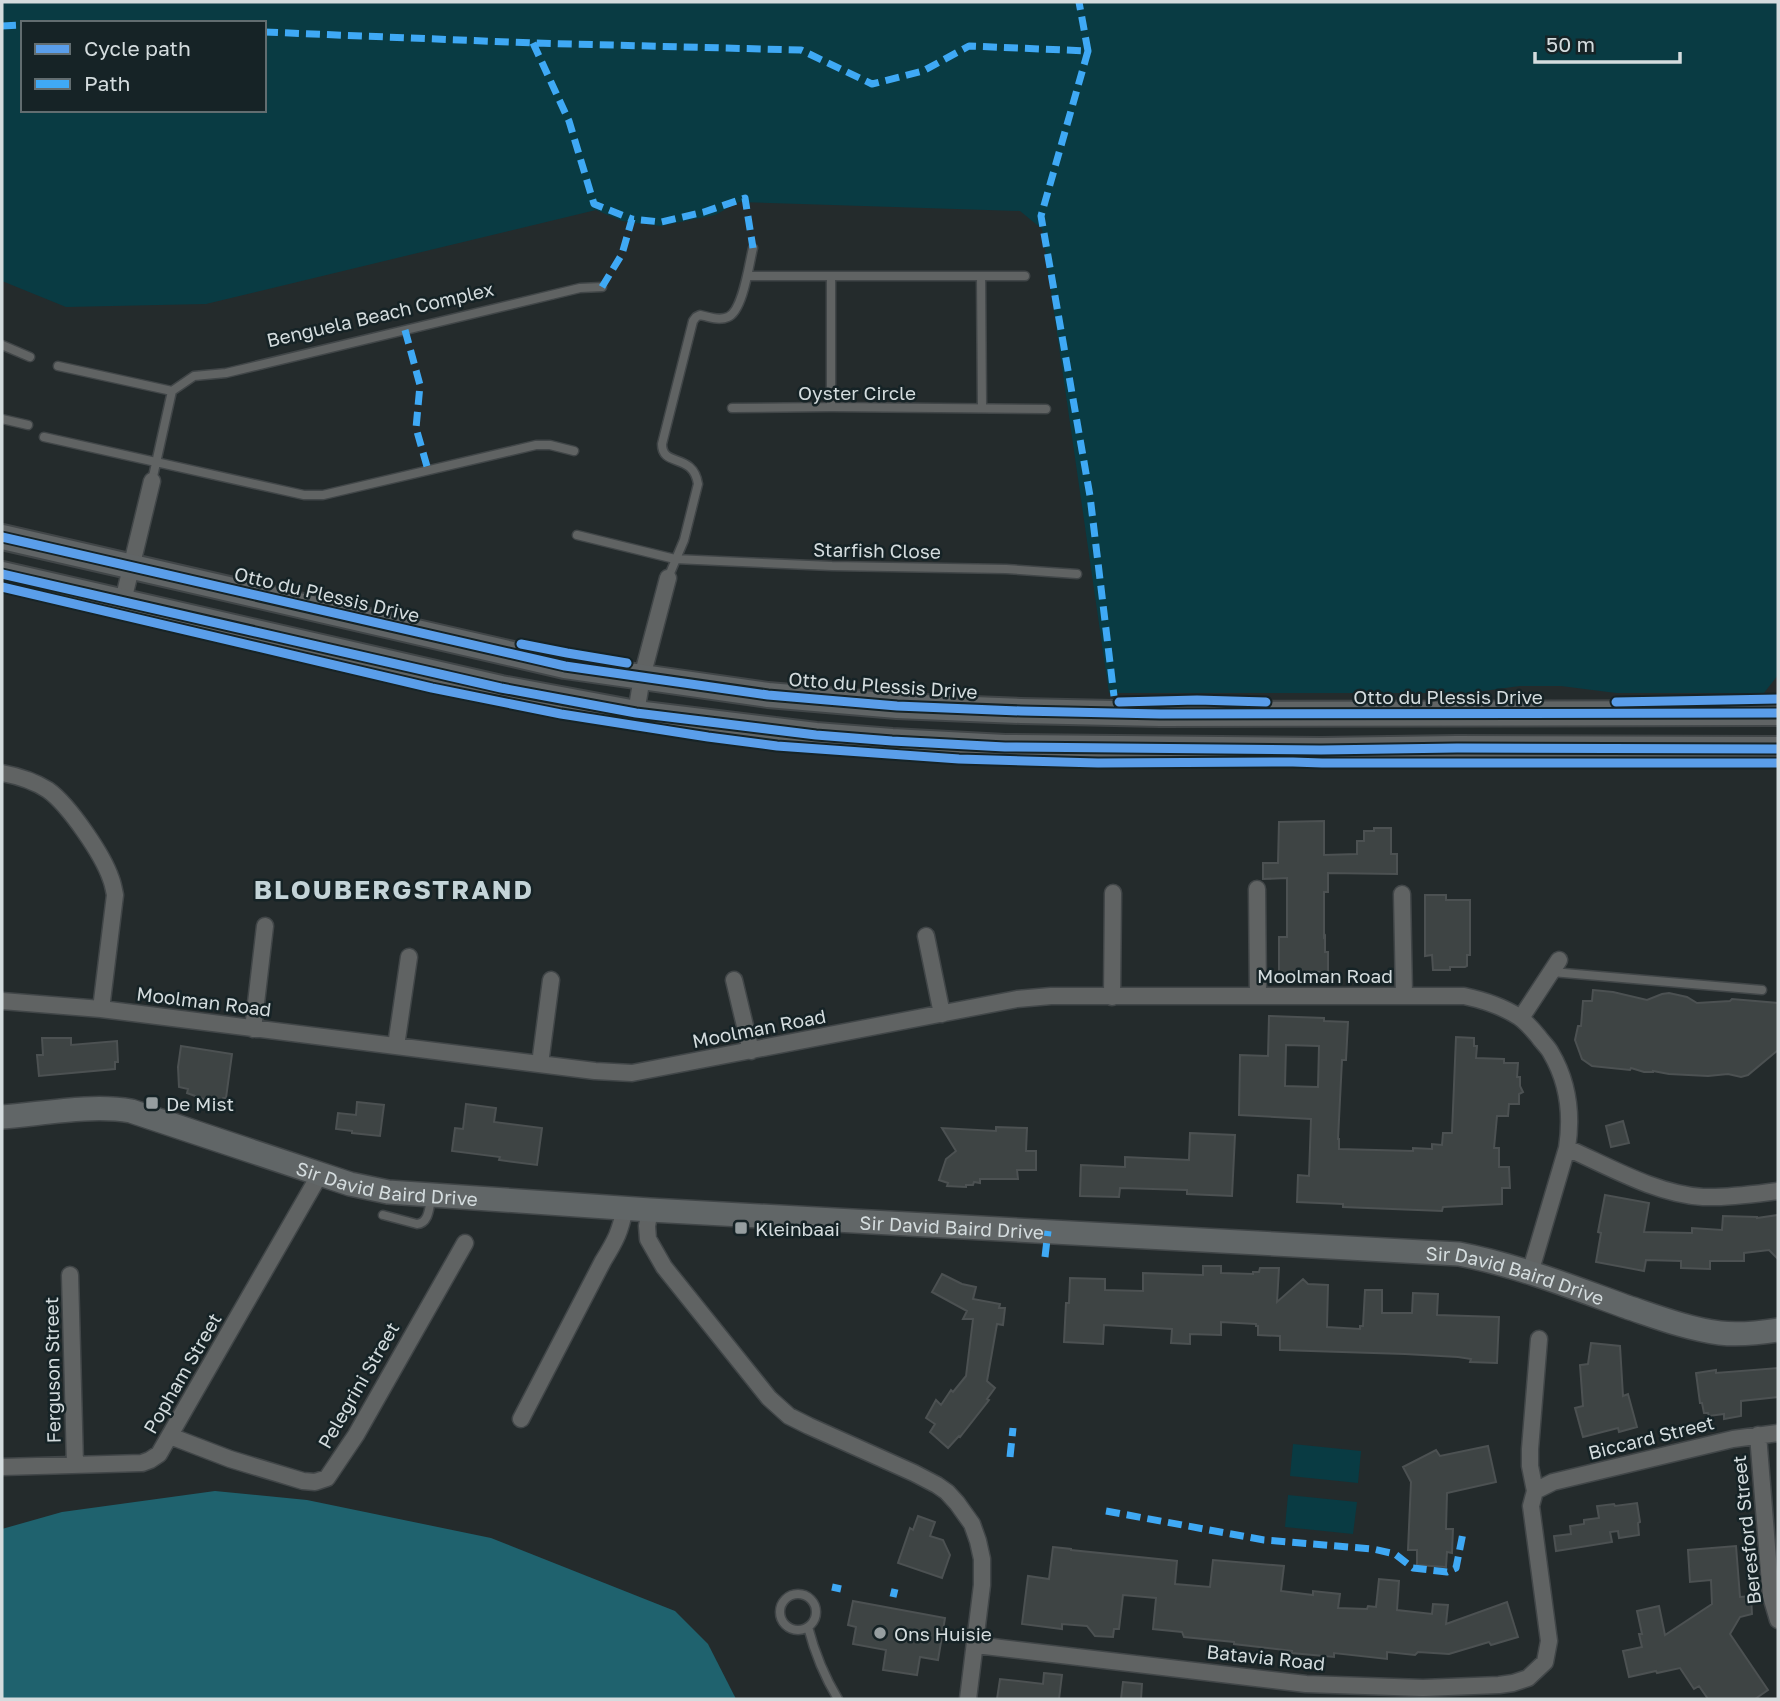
<svg xmlns="http://www.w3.org/2000/svg" width="1780" height="1701" viewBox="0 0 1780 1701" font-family="'Golos Text',sans-serif">
<style>
.green{fill:#093b43;fill-rule:evenodd}
.water{fill:#1f626e}
.building{fill:#3e4444;stroke:#4c5152;stroke-width:2;fill-rule:evenodd}
.lines{fill:none;stroke-linecap:round;stroke-linejoin:round}
.lane-casing{stroke:#414648;stroke-width:11}
.street-casing{stroke:#414648;stroke-width:19}
.secondary-casing{stroke:#414648;stroke-width:26}
.primary-casing{stroke:#414648;stroke-width:28}
.lane{stroke:#606363;stroke-width:8}
.street{stroke:#606363;stroke-width:16}
.secondary{stroke:#616667;stroke-width:23}
.primary{stroke:#606465;stroke-width:24}
.quiet{stroke:#3fa9f5;stroke-width:7;stroke-dasharray:14 7;stroke-linecap:butt}
.cycleway-casing{stroke:#162326;stroke-width:13}
.cycleway{stroke:#5a9eea;stroke-width:9}
.poi-dot{fill:#969ea0;stroke:#162326;stroke-width:2.5}
.labels{text-anchor:middle;dominant-baseline:central;stroke-width:5;stroke-linejoin:round;paint-order:stroke}
.street-label{font-size:19px;fill:#d4dcde;stroke:#162326}
.poi-label{font-size:19px;fill:#d4dcde;stroke:#162326;text-anchor:start}
.district-label{font-size:26px;font-weight:bold;letter-spacing:2px;fill:#c4d4d8;stroke:#162326}
</style>
<rect width="100%" height="100%" fill="#242b2c"/>
<path class="green" d="M2,2H1778V675L1764,693H1616L1561,686H1520L1469,693H1109L1042,229L1020,211L739,202L715,215L661,226L622,221L596,210L206,304L66,307L2,281ZM23,23H264V110H23Z
M1293,1444L1361,1451L1358,1483L1290,1476Z
M1288,1495L1357,1502L1353,1534L1285,1527Z"/>
<path class="water" d="M215,1491L307,1500L491,1538L675,1611L708,1644L736,1699H2V1529L62,1512Z"/>
<path class="building" d="M1324,821V855L1357,854V841H1364V831H1374V828H1391V854H1397V874L1328,873V892H1324V937L1325,936V952H1328V972H1309L1308,975H1279V937H1287V878L1263,879V863H1278L1279,822Z
M1425,895H1446V900H1470V955H1467V966L1465,967H1450V970H1433L1432,955L1425,956Z
M1593,990L1613,992L1647,1000L1662,994L1669,993L1687,997L1697,1003L1730,1001L1732,999L1778,1003V1050L1748,1075L1741,1077L1728,1074L1708,1076L1669,1074L1653,1071V1072H1644L1631,1068L1630,1070L1592,1066L1582,1059L1575,1040L1578,1026H1581L1583,1001H1592Z
M1269,1016L1324,1018V1021L1348,1022L1346,1060H1342L1338,1139H1339V1149L1413,1151V1148L1432,1149V1144L1442,1145L1443,1133H1452L1456,1037L1474,1038V1046H1477L1476,1058L1504,1059V1063H1518L1517,1077H1520V1086L1523,1092L1519,1094V1104H1509L1508,1116H1497L1494,1148H1499V1167H1509L1510,1188H1502V1204L1443,1207L1442,1211L1343,1207V1204L1297,1202L1298,1175L1309,1176L1311,1119L1239,1115L1240,1055L1268,1056ZM1286,1045L1319,1046L1318,1087L1285,1086Z
M42,1038H71V1045L117,1041L118,1062H115V1069L39,1076L37,1055H43Z
M181,1046L232,1054L226,1098H223L220,1105L187,1093L188,1089L179,1087L178,1067Z
M357,1102L384,1105L380,1136L352,1133V1131L336,1129L338,1113L356,1115Z
M466,1104L496,1108L494,1122L542,1128L537,1165L499,1160L500,1157L452,1151L455,1128L463,1129Z
M1623,1121L1629,1143L1611,1147L1606,1126Z
M996,1127L1027,1128L1026,1151H1036V1170H1017L1018,1179H980V1183L974,1182L973,1185H966V1187L947,1186L948,1183L939,1180L946,1159L956,1151L942,1128L996,1131Z
M1190,1133L1235,1135L1232,1196L1187,1194V1190L1120,1188L1119,1197L1080,1196L1081,1165L1125,1167V1157L1189,1160Z
M1605,1195L1649,1203L1644,1232L1692,1233V1228L1722,1230L1723,1216L1757,1217V1218L1778,1215V1259L1769,1250L1744,1253V1261H1710V1269L1681,1268V1261L1646,1260L1644,1271L1596,1262L1601,1233L1598,1232Z
M1203,1266H1221V1273L1253,1274V1272H1259L1260,1268H1279L1277,1302L1303,1279L1308,1284L1328,1285L1327,1327L1360,1329V1326H1363L1365,1290H1382V1313H1412L1413,1293L1438,1294L1437,1315L1499,1317L1497,1363L1470,1362L1471,1359L1458,1357L1405,1354L1280,1350V1336L1258,1335V1326H1256V1324L1221,1322V1335L1190,1334V1344L1171,1343L1172,1329L1104,1325L1103,1344L1064,1342L1066,1303H1069L1070,1278L1105,1279V1290L1143,1291V1273L1203,1275Z
M942,1274L962,1284L976,1287L973,1299L1000,1304L999,1308H1005L1003,1325L997,1324L987,1381L995,1388L987,1399L989,1400L960,1437L959,1436L948,1448L930,1432L935,1424L926,1418L936,1400L941,1405L951,1390L953,1392L966,1376L973,1319H963L967,1311L932,1292Z
M1591,1343L1620,1346L1623,1396L1628,1394L1637,1427L1619,1432L1618,1428L1583,1437L1575,1408L1583,1406L1580,1365L1588,1364Z
M1778,1368V1397L1741,1401V1416L1724,1419V1414L1709,1416L1708,1413H1704L1702,1403H1700L1696,1373L1716,1370V1373Z
M1488,1446L1496,1482L1447,1493L1446,1529H1453L1452,1553L1447,1552L1446,1567L1417,1565V1550H1408L1411,1482L1403,1467L1436,1450L1440,1456Z
M1637,1503L1640,1522L1638,1523L1639,1535L1619,1538L1618,1531L1610,1532L1612,1542L1556,1551L1554,1536L1571,1534L1570,1526L1584,1524V1520L1599,1518L1597,1506L1614,1504L1615,1506Z
M918,1516L935,1522L930,1536L943,1540L950,1555L942,1578L898,1563L910,1528L913,1530Z
M1736,1546L1740,1597L1751,1596L1752,1614L1740,1617L1730,1634L1768,1690L1755,1699H1708L1699,1686L1694,1689L1680,1668L1657,1673L1656,1671L1629,1677L1623,1651L1642,1647L1639,1634H1642L1637,1611L1659,1606L1665,1635L1712,1604L1711,1580L1690,1582L1688,1550Z
M1053,1547L1071,1549V1550L1177,1561L1175,1584L1210,1587L1213,1560L1284,1566L1281,1591L1313,1595V1591L1340,1594L1338,1608L1367,1609L1368,1606L1376,1607L1379,1579L1399,1581L1397,1610L1432,1614L1433,1604L1448,1605L1446,1624L1507,1602L1518,1637L1491,1645L1489,1642L1449,1654L1418,1652L1415,1655L1387,1652V1659L1334,1653V1657L1292,1653V1651L1234,1644V1642L1184,1637L1182,1632L1153,1629L1156,1598L1123,1595L1119,1629H1114L1113,1637L1095,1636L1087,1626L1062,1624V1629L1022,1624L1028,1576L1049,1579Z
M853,1601L945,1618L938,1660L920,1657L917,1675L883,1670L886,1650L853,1644L856,1627L848,1625Z
M1044,1673L1062,1675L1059,1699H997L1000,1679L1043,1684Z
M1123,1682L1142,1684L1141,1699H1121Z"/>
<g class="lines">
<defs>
<path id="lane" d="M747,276H1025
M981,276L982,408
M831,277V407
M2,345L30,357
M58,366L172,391L194,376L226,373L580,288L602,287
M732,408L831,407L1046,409
M2,419L28,425
M44,437L304,495H323L536,445H550L574,451
M152,481L172,391
M577,535L675,559L832,566L1006,569L1077,574
M668,578L684,540L698,484C693,452 662,468 662,444L693,321L696,317L700,315C709,317 719,321 728,317C743,311 749,264 753,248
M1552,972L1762,990
M383,1215L417,1224C429,1223 429,1208 431,1199
M780 1612a18 18 0 1 1 36 0a18 18 0 1 1-36 0Z
M808,1627C815,1654 824,1676 838,1699"/>
<path id="street" d="M123,601L152,481
M636,713L642,677L668,578
M2,773C18,776 34,781 48,790C69,805 103,855 111,879C113,884 114,890 115,895L101,1009
M1257,889L1258,996
M1402,894L1404,995
M926,936L942,1014
M734,980L751,1051
M1112,997L1113,893
M2,1001L101,1009L595,1071L632,1073L1017,999L1051,996H1464C1483,1000 1502,1006 1519,1017C1526,1022 1533,1030 1538,1036C1542,1042 1548,1047 1551,1053C1568,1082 1572,1116 1567,1148L1530,1273
M1521,1018L1559,960
M253,1029L265,926
M396,1046L409,957
M540,1064L551,980
M1567,1148C1610,1167 1656,1194 1703,1197C1728,1198 1754,1194 1778,1191
M650,1210L647,1226L648,1239L664,1267L769,1398L789,1416L809,1426L914,1473L937,1485L947,1492L957,1503L972,1524L978,1541L982,1559V1585L968,1699
M70,1275L75,1465
M521,1419L603,1261C616,1240 620,1232 625,1208
M1758,1435L1771,1596L1778,1620
M170,1436L230,1459L303,1481L315,1482L327,1478L356,1435L465,1243
M2,1467L142,1463L150,1460L159,1454L320,1174
M1535,1491L1553,1482L1733,1439L1778,1433
M976,1645L1306,1684L1423,1688L1499,1685L1513,1683L1528,1678L1545,1662L1549,1641L1531,1506L1535,1491L1530,1466V1449L1539,1339"/>
<g id="secondary">
<path id="s1" d="M2,1117C42,1114 91,1104 131,1111L350,1184L388,1192L650,1210L1459,1254C1516,1265 1572,1287 1627,1307C1657,1317 1688,1329 1720,1333C1739,1335 1759,1333 1778,1330"/>
</g>
<path id="primary" d="M2,537L565,666L768,695L897,706L1021,711L1160,714L1778,713
M2,574L501,688L636,713L816,735L892,741L1005,747L1321,750L1457,748L1778,749"/>
</defs>
<use href="#lane" class="lane-casing"/>
<use href="#street" class="street-casing"/>
<use href="#secondary" class="secondary-casing"/>
<use href="#primary" class="primary-casing"/>
<use href="#lane" class="lane"/>
<use href="#street" class="street"/>
<use href="#secondary" class="secondary"/>
<use href="#primary" class="primary"/>
<path class="quiet" d="M2,26L23,25
M264,32L533,43L801,50L872,84L923,71L969,46L1088,51L1079,2
M533,43L569,121L594,204L632,219
M1088,51L1041,216L1090,496L1114,696
M602,287L622,254L632,219L661,222L704,212L745,198L753,248
M405,330L420,385L416,428L428,470
M1045,1257L1048,1231
M1010,1457L1013,1428
M1106,1511L1264,1540L1373,1549L1395,1554L1413,1568L1447,1572L1456,1568L1463,1533
M832,1587L841,1589
M893,1597L895,1589"/>
<defs>
<path id="cycleway" d="M2,537L565,666L768,695L897,706L1021,711L1160,714L1778,713
M2,574L501,688L636,713L816,735L892,741L1005,747L1321,750L1457,748L1778,749
M2,587L432,688L561,714L708,737L777,746L959,759L1098,763L1293,762L1322,763H1778
M521,644L567,653L627,663
M1119,702L1197,700L1266,702
M1616,702L1778,699"/>
</defs>
<use href="#cycleway" class="cycleway-casing"/>
<use href="#cycleway" class="cycleway"/>
</g>
<g class="poi-dot">
<rect x="145" y="1096" width="14" height="14" rx="3.5"/>
<rect x="734" y="1221" width="14" height="14" rx="3.5"/>
<circle cx="880" cy="1633" r="7"/>
</g>
<g class="labels">
<g class="street-label">
<text transform="translate(380 314) rotate(-13)">Benguela Beach Complex</text>
<text x="857" y="392">Oyster Circle</text>
<text transform="translate(877 550) rotate(1)">Starfish Close</text>
<text transform="translate(327 594) rotate(13)">Otto du Plessis Drive</text>
<text transform="translate(883 685) rotate(4)">Otto du Plessis Drive</text>
<text x="1448" y="696">Otto du Plessis Drive</text>
<text x="1325" y="975">Moolman Road</text>
<text transform="translate(204 1001) rotate(7)">Moolman Road</text>
<text transform="translate(759 1028) rotate(-11)">Moolman Road</text>
<text stroke="none"><textPath href="#s1" startOffset="397">Sir David Baird Drive</textPath></text>
<text stroke="none"><textPath href="#s1" startOffset="964">Sir David Baird Drive</textPath></text>
<text stroke="none"><textPath href="#s1" startOffset="1531">Sir David Baird Drive</textPath></text>
<text transform="translate(52 1370) rotate(-91)">Ferguson Street</text>
<text transform="translate(182 1373) rotate(-60)">Popham Street</text>
<text transform="translate(358 1385) rotate(-60)">Pelegrini Street</text>
<text transform="translate(1651 1437) rotate(-14)">Biccard Street</text>
<text transform="translate(1746 1530) rotate(-96)">Beresford Street</text>
<text transform="translate(1266 1657) rotate(6)">Batavia Road</text>
</g>
<g class="poi-label">
<text x="166" y="1103">De Mist</text>
<text x="755" y="1228">Kleinbaai</text>
<text x="894" y="1633">Ons Huisie</text>
</g>
<g class="district-label">
<text x="394" y="889">BLOUBERGSTRAND</text>
</g>
</g>
<rect width="1780" height="1701" fill="none" stroke="#d4dcde" stroke-width="7"/>
<rect x="21" y="21" width="245" height="91" fill="#162326" stroke="#626d70" stroke-width="2"/>
<rect x="35" y="44" width="35" height="10" fill="#5a9eea" stroke="#626d70" stroke-width="2"/>
<text x="84" y="56" font-size="21" fill="#d4dcde">Cycle path</text>
<rect x="35" y="79" width="35" height="10" fill="#3fa9f5" stroke="#626d70" stroke-width="2"/>
<text x="84" y="91" font-size="21" fill="#d4dcde">Path</text>
<path d="M1535 52v10h145v-10" fill="none" stroke="#d4dcde" stroke-width="3.5"/>
<text x="1546" y="52" font-size="21" fill="#d4dcde" stroke="#162326" stroke-width="5" paint-order="stroke">50 m</text>
</svg>
